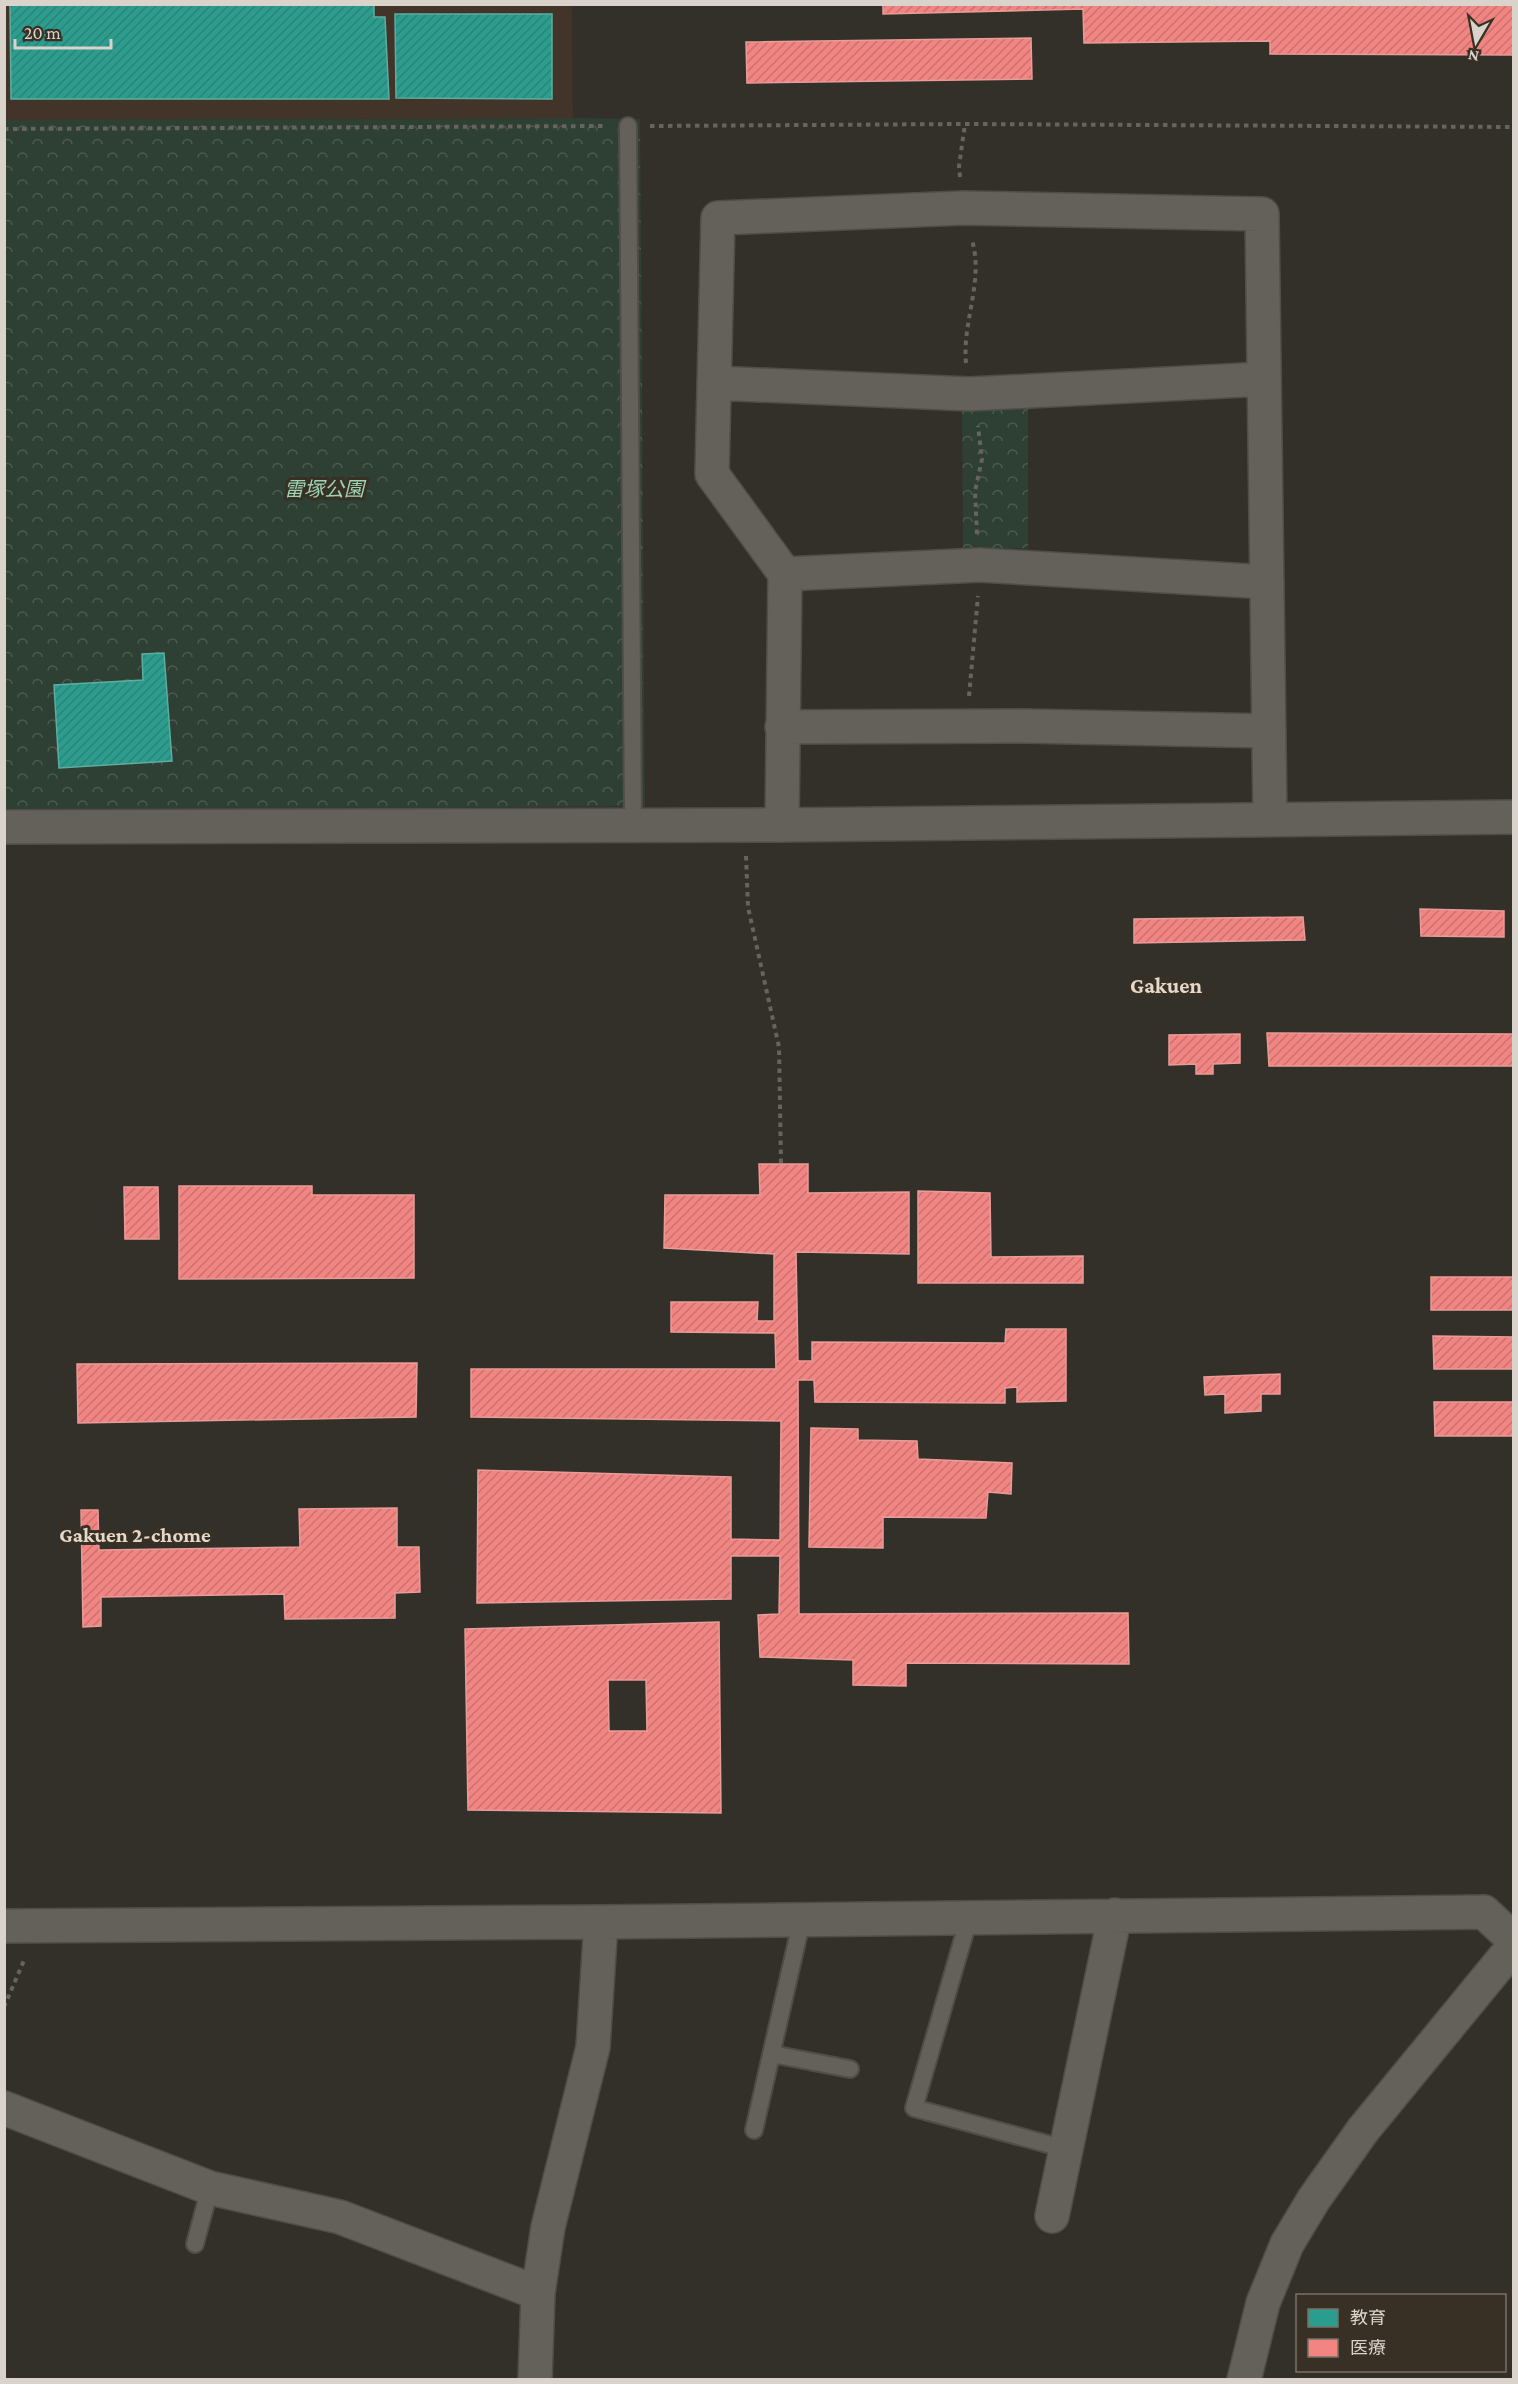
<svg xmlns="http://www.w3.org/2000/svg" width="1518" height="2384" viewBox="0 0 1518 2384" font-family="'Crimson Pro','Noto Sans JP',serif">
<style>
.education{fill:#43342a}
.park{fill:url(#park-crowns)}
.schools{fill:url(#schools-hatch);stroke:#5eada1;stroke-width:1.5}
.health{fill:url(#health-hatch);stroke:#ea9c98;stroke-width:1.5;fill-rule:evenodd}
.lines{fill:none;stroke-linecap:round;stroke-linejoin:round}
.service-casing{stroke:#504c46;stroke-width:20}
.minor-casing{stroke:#504c46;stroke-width:36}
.tertiary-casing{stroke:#504c46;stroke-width:36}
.path{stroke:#67635f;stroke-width:4;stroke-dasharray:4.5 4.5;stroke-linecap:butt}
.service{stroke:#64605a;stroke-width:16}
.minor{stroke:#64605a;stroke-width:33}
.tertiary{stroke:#64605a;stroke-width:33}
.labels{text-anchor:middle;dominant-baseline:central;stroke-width:6;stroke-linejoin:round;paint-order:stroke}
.park-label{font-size:20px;font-style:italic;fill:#9dd4b3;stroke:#383024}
.neighbourhood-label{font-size:21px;font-weight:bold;fill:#e4d9ca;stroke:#383024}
.quarter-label{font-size:22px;font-weight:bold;fill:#e4d9ca;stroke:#383024}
</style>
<defs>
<pattern id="park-crowns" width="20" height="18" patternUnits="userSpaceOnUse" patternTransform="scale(1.5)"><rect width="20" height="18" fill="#2e3f33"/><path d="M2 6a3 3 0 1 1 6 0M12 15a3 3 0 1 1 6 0" fill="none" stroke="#4c5a4f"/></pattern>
<pattern id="schools-hatch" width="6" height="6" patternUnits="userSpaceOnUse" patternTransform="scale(1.5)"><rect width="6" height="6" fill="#2a9d8f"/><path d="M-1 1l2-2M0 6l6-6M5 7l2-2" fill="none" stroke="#318176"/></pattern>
<pattern id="health-hatch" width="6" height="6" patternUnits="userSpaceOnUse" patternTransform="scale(1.5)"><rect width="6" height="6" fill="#f28482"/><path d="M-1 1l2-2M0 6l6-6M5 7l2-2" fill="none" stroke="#c67371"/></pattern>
</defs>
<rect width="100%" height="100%" fill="#332f29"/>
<path class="education" d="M4,5H572L573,118L5,120Z"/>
<path class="park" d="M573,118L640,119L645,806L5,812L4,120Z
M1028,405V548L963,550L962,406Z"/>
<path class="schools" d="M10,4H374V17H385L389,99H11Z
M395,14H552V99L396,98Z
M164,653L172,761L59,768L54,685L143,680L142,654Z"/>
<path class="health" d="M883,4H1514L1513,55L1270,54V41L1084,43L1083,9L883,14Z
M1031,38L1032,79L747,83L746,42Z
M1420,909L1504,911V937L1421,936Z
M1303,917L1305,940L1134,943V919Z
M1267,1033L1514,1034V1066H1269Z
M1240,1034V1063L1213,1064V1074H1196V1064L1169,1065V1035Z
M759,1164H808V1193L909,1192V1254L796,1252L798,1361H812V1342L1005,1343L1006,1329H1066V1401L1017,1402V1387L1005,1388V1403L815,1402L814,1380H798L799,1614L1128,1613L1129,1664L906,1663V1686L853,1685V1660L760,1657L758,1615L779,1614L780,1556H731V1599L477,1603L478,1470L731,1477V1539L780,1540L781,1421L471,1417V1369H776L775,1333L671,1332V1302H758L757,1321H774V1254L664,1248L665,1195H760Z
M179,1186H312V1195H414V1278L179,1279Z
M124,1187H158L159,1239H125Z
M918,1191L990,1193L991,1257L1083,1256V1283H918Z
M1431,1277H1514V1310H1431Z
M1433,1336L1514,1337V1369H1434Z
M417,1363L416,1417L78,1423L77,1364Z
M1280,1374V1394H1261V1411L1225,1413V1394L1205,1395L1204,1377Z
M1434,1402H1514V1436H1435Z
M811,1428L858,1429V1440L917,1441L918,1459L1012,1463L1011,1494L988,1492L986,1518L883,1517V1548L809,1547Z
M397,1508V1547H419L420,1592L395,1593V1618L285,1619L284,1594L101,1597V1626L83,1627L81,1510H98L99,1550L300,1547L299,1509Z
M719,1622L721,1813L468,1810L465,1629ZM608,1680H646L647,1731H609Z"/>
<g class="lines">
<defs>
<path id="service" d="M628,126L633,826
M969,1918L914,2108L1066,2149
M772,2054L850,2069
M754,2130L802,1919
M195,2244L210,2188"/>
<path id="minor" d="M714,383L970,394L1264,379
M785,574L980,565L1267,582
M782,727L1024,726L1269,731
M782,825L785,574L712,474L718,218L963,208L1262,214L1270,819
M4,1926L601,1922L1484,1912L1514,1940
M4,2108L210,2188L340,2217L538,2293
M1052,2216L1115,1915
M535,2380L538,2293L548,2227L593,2047L601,1922"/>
<path id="tertiary" d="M4,827L782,825L1514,817
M1244,2380L1263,2303L1287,2244L1314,2199L1363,2130L1514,1946"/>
</defs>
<use href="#service" class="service-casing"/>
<use href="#minor" class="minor-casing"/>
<use href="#tertiary" class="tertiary-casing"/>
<path class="path" d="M650,126L965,124L1514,127
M4,129L604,126
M960,177L959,166L965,124
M966,363C962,322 984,281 972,240
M977,534L975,491L982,459L978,426
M969,696L978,596
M746,856L748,907L779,1047L781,1164
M4,2007L25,1958"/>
<use href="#service" class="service"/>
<use href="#minor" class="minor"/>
<use href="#tertiary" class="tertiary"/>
</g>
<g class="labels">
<g class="park-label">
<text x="324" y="489">雷塚公園</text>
</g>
<g class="neighbourhood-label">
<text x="135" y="1535">Gakuen 2-chome</text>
</g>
<g class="quarter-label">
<text x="1166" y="985">Gakuen</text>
</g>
</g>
<rect width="1518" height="2384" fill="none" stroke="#d9d3cc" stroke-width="12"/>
<rect x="1296" y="2294" width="210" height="78" fill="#383024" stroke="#787167" stroke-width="1.5"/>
<rect x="1308" y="2309" width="30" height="18" fill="#2a9d8f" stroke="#787167" stroke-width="1.5"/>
<text x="1350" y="2324" font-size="18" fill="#d9d3cc">教育</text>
<rect x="1308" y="2339" width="30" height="18" fill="#f28482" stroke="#787167" stroke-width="1.5"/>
<text x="1350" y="2354" font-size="18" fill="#d9d3cc">医療</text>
<g transform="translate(1476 42) rotate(190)" stroke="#383024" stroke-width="4.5" paint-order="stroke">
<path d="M0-4.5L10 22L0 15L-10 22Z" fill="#d9d3cc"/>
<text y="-9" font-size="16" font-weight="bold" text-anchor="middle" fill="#d9d3cc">N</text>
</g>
<path d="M15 39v9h96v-9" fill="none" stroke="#d9d3cc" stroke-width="3"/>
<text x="24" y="39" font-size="18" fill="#d9d3cc" stroke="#383024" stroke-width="4.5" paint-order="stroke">20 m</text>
</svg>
